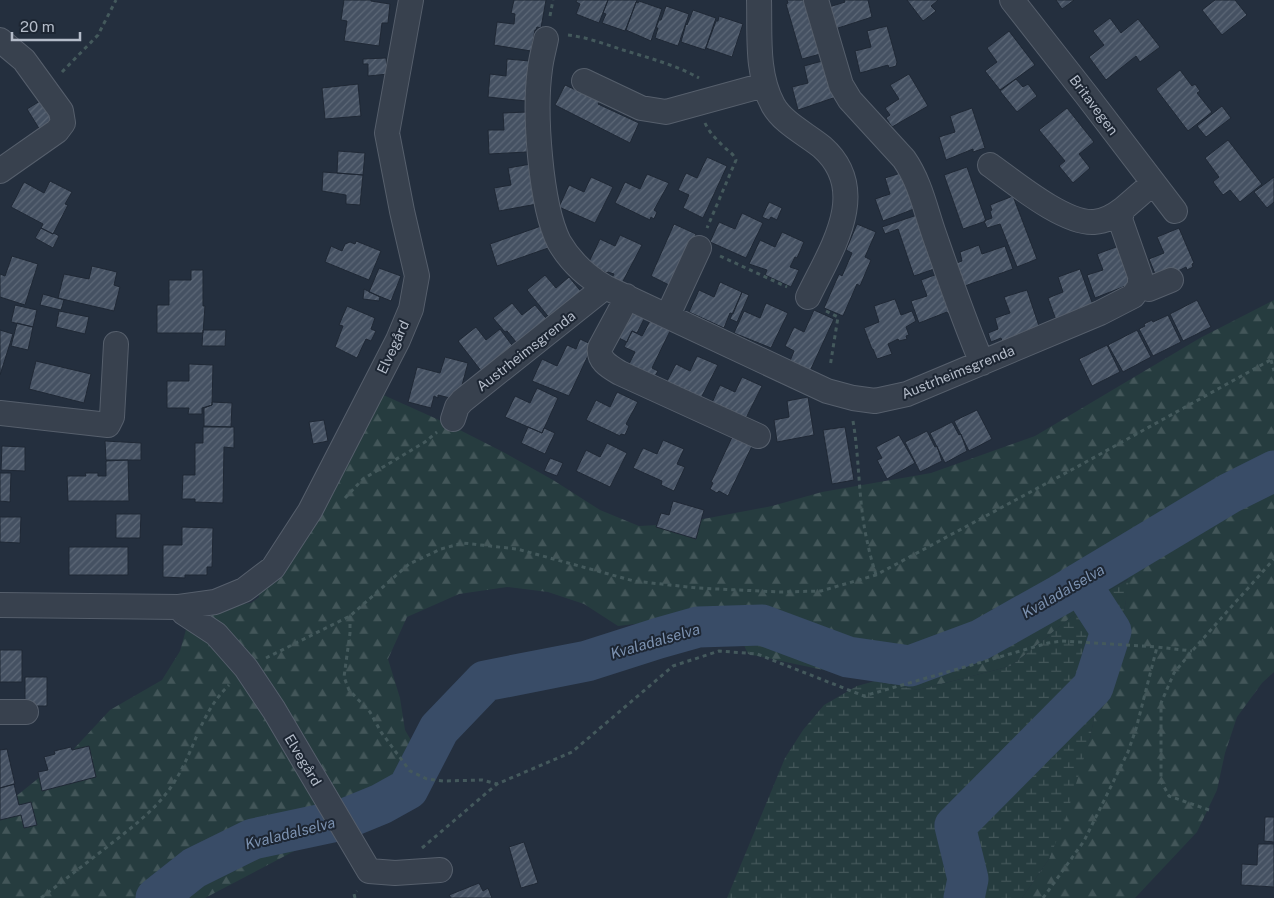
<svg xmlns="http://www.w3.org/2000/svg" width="1274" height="898" viewBox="0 0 1274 898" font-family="'Public Sans',sans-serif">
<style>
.forest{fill:url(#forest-firs)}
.wetland{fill:url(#wetland-marsh)}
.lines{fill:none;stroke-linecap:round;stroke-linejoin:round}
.river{stroke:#394c67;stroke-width:41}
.building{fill:url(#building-hatch);stroke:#1f2835}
.minor-casing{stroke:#565f6c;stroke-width:26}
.path{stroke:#44595c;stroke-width:3;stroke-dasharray:4 4;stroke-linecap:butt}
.minor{stroke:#38414e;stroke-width:24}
.labels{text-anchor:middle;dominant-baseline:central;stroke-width:4;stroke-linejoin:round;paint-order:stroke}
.street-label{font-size:14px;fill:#b4bcc9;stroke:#1d2633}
.water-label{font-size:15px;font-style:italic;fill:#7c92b1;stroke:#1d2633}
</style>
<defs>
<pattern id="forest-firs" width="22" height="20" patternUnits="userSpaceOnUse" patternTransform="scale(1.25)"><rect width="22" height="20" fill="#263c3f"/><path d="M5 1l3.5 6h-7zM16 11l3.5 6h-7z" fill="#435659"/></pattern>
<pattern id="wetland-marsh" width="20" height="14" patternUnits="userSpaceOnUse" patternTransform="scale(1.25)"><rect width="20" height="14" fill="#263c3f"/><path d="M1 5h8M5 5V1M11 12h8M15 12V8" fill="none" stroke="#435659"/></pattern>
<pattern id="building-hatch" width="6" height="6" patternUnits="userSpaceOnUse" patternTransform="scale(1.25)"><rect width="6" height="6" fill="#455162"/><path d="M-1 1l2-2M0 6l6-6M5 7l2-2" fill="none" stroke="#5d6877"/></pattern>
</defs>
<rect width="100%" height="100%" fill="#242f3e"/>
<path class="forest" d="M1274,300V672L1262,683L1237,717L1225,753L1217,790L1197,832L1135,898H1022L1049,859L1090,738L1099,695L1125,606L1128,579L1091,601L1011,666L918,690L748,654L743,643L707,628L660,621L618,626L584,604L548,592L507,587L459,594L407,617L388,659L400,698L405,730L425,764L408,785V789L356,819L349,818L319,838L205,898H0V809L70,753L110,710L162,680L180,651L192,608L251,603L259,597L258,583L370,389L448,424L505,453L553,480L600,510L639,526L677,524L772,506L822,492L931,473L1035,436L1200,338Z"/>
<path class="wetland" d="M1129,579L1125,606L1099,695L1090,738L1065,820L1049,859L1022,898H727L785,758L803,730L824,705L857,686L875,681L918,690L1011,666L1091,601Z"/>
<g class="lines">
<path class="river" d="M156,898L194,868L253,839L342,820L381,804L408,789L439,729L485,681L587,661L659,638L698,627L762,625L848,657L910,666L980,640L1060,595L1230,493L1274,471
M964,898L968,879L955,826L1093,687L1111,631L1080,583"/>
</g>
<path class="building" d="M344,0H371V1L390,4L388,23H382L379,46L344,41L347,21L341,20Z
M514,0H546L541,28L537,27L536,30H535L531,51L494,45L497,22L514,24L515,14L511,13Z
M577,0H608L599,23L576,14L580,4L576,2Z
M608,0H637L625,31L602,23L606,14L603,13Z
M787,0H809L824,53L802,59L786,4L788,3Z
M844,0H868L872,17L835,29L829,7L845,2Z
M907,0H938L931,6L936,11L923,21Z
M1056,0H1074L1062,9Z
M1215,0H1235L1247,15L1222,35L1202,10Z
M639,1L662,9L651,41L626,30L636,2L638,3Z
M666,6L689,14L678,46L655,38L658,28H656L659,20H661Z
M693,10L716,18L705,50L681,42L686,24L687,25Z
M719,16L743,24L732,57L706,48L716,21H718Z
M1110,18L1121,33L1138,19L1160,47L1140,62L1136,56L1106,80L1089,57L1104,45L1093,31Z
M887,26L897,62L896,66L889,68L888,65L860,73L855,51L871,47L867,31Z
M1009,31L1035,65L1000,90L985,71L997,62L987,48Z
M386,58L388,74L368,76V64H363V59Z
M507,59L530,61L526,101L488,97L490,74L506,76Z
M826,60L836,97L798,110L792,87L808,83L804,66Z
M1180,70L1192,86L1195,84L1200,91L1197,93L1212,112L1188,131L1156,89Z
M909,74L928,106L892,127L886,118L890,115L885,108L899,99L890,85Z
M1016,79L1023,87L1028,84L1037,96L1017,112L1000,91Z
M358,84L361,116L325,119L322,88Z
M565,85L600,101L598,104L639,123L630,143L555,105Z
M40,101L53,121L40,130L27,109Z
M1222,106L1231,118L1206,137L1197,126Z
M972,108L985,148L973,152V149L946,160L939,137L955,132L950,116Z
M1067,108L1094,142L1079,154L1090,168L1073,183L1059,166L1065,161L1039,130Z
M527,112V152L489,154L488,130H504L503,113Z
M1228,140L1262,184L1240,202L1230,190L1223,195L1213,182L1219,177L1205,158Z
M338,151L365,153L363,175L337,173Z
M707,157L727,166L703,218L683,208L689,195L678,190L686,173L697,178Z
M531,164L537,204L499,211L494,188L511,185L508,168Z
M967,167L986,221L963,229L944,175Z
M907,171L919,207L883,221L875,199L890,194L885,178Z
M323,172L363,175L360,205L346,204V195L322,191Z
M647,174L669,183L654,210L657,212L654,219L651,217L650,220L615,203L625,182L640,189Z
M591,177L613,187L595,223L559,207L569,185L584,192Z
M1274,177V202L1267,208L1254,192Z
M50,181L72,192L65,204L68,205L53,234L41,228L43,224L11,207L24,182L44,193Z
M1013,196L1037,259L1017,267L1000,224L987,228L984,221L992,218L990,211L992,210L990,205Z
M769,202L782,208L777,220L771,217L769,220L762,217Z
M742,213L763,223L746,258L710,242L719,222L735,229Z
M917,215L937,268L914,276L898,229L885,234L882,227Z
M674,224L696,234L671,286L651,276Z
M857,224L876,232L865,257L871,260L860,286L857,284L843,316L824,308L839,274L842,276L852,253L846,250Z
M544,225L551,247L497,266L490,244Z
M41,228L53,234L54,233L59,236L53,248L35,238Z
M1179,228L1194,263L1192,264L1193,267L1187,270L1186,267L1158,281L1149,259L1164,253L1157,237Z
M782,232L804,242L797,258L795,257L790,267L799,270L791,287L765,275L767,270L749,264L760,240L775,247Z
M620,235L642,245L622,283L612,278L614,274L608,272L607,273L588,264L600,239L615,246Z
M356,241L381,251L369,280L325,262L331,246L342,251L345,244L350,242L355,244Z
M979,245L982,254L1005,246L1013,269L959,288L951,265L962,261L960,252Z
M1119,246L1133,283L1095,298L1087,275L1103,270L1097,254Z
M12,256L38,264L25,305L0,297V274L5,276Z
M92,266L117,272L114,285L120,287L114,311L58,298L64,274L89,279Z
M379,268L401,276L391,301L369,292Z
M1080,269L1093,305L1056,320L1048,298L1063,292L1058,277Z
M191,270H203V306H205L203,333H157V305H169V280H191Z
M943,272L955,312L948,314L947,312L919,323L911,301L927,296L921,280Z
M545,275L556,288L569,277L584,295L551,320L527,290Z
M720,282L742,292L733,314L730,313L724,328L689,312L699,290L714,297Z
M364,289L380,297L379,301L363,299Z
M1027,290L1039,326L1002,341L1001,338L991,342L988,333L998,329L995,318L1010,313L1004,297Z
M742,292L749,295L737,322L730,319Z
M43,294L64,300L61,310L40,305Z
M895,299L901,315L912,311L916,321L906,327L909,335L906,336L907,339L899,341L898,339L888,344L892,354L877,359L873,349H872L864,328L879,322L874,306Z
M1197,300L1211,327L1183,341L1170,314Z
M512,303L522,315L535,305L550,323L521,348L507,331L505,332L493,318Z
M766,303L788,313L771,348L734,333L744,311L760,318Z
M15,305L37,310L33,327L11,322Z
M347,306L375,318L371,329L376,331L371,341L366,339L357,358L335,347L343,326L339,325Z
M632,310L645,317L637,333L632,331L627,342L617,337Z
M814,310L834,319L810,371L790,361L794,351L785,346L794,327L804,332Z
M59,311L89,317L85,334L56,327Z
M1168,315L1181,342L1153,356L1139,329L1145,326L1144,324L1152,320L1153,322Z
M651,319L671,329L652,368L658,371L652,381L626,370L635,352L624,347L632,331L642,336Z
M17,323L33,327L28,350L11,346Z
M476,327L486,340L500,329L514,348L482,372L458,341Z
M0,330L13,334L0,375Z
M203,330H226L225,346H202Z
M1137,330L1151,357L1123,372L1108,345Z
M580,339L593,345L569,396L532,381L542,359L557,366L567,345L576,349Z
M1107,345L1120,372L1092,386L1079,359Z
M697,356L718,365L701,398L666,383L676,364L690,371Z
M445,357L468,363L458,400L438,395V398L434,396L431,408L408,402L417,367L440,373Z
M36,361L91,374L84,403L29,389Z
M189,364L213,365L212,405L202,408V414H188L189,408H167V381H189Z
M742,377L762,386L745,420L711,405L720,385L735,392Z
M537,388L558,398L542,433L505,417L515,396L530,403Z
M617,392L638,402L626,424L629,426L625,435L621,434L620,436L586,420L596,400L610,407Z
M808,397L814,435L777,442L774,420L789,417L787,401Z
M212,402L232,403L231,427L204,426V408L212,405Z
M977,410L992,439L969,451L954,421Z
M324,420L328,441L313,444L309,422Z
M952,422L959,435L961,434L967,451L945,463L930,433Z
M203,427H234V448L224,447L223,503L195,502V499H182L183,475H195V443H203Z
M528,427L542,433L544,428L555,433L545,454L521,443Z
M845,427L854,480L832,484L823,430Z
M927,431L935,447L937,446L942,461L920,472L905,442Z
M734,433L754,442L728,496L719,491L717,493L710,489L713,483L711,482Z
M899,435L915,463L887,479L877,460L882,458L876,447Z
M663,440L684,449L677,464L685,467L674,491L661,485L662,481L633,468L643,448L657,454Z
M105,441L141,443V460H106Z
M607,443L627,453L610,487L576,471L586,450L600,457Z
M2,446L25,447V471L1,470Z
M550,458L563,463L557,476L544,471Z
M128,460L129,501H68L67,476H86L85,473H98V476H106V461Z
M0,473H11L10,502L0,501Z
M673,501L704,510L696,539L656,527L661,513L669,515Z
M116,514H141L140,538H116Z
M0,517H21L20,543L0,542Z
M182,527L213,528L212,567H207V575H185V578L163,577V545H182Z
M69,547H128V575H69Z
M0,650H22V682H0Z
M25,677H47V706H25Z
M89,746L96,777L42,791L38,772L48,770L44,757L55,754L54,751L71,747L72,750Z
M7,749L15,784L0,788V750Z
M14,784L19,805L31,802L37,825L24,828L21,815L0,820V788Z
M1265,817H1274V842L1264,841Z
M524,842L538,883L521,888L509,847Z
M1258,844H1274V887L1241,885L1242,864L1257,865Z
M479,883L483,891L488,888L492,898H451L449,895Z"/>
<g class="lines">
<defs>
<path id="minor" d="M759,0C760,34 756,74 773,105C783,123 806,134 822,147C872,191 830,251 808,297
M816,0L841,85L850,100L904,159C920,182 925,208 934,234C949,277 964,321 982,363
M1012,0L1088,97L1175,211
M546,39C544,49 541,59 540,69C534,111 540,204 559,242C570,261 586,276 605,287L827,391L853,398L875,401L907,394L1100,313L1133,296L1140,286V276L1120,219L1123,209L1153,183
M0,40L24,60L61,111L63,123L57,131L0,171
M584,81L641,108L666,112L764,85
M990,165C1014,182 1064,224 1094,222C1106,221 1114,216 1123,209
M1140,286L1149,289L1171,280
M626,296L621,309L600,348C598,361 610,367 620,373L758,436
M668,315L699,248
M0,413L108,425L112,417L116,344
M453,419L457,407L462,401L605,287
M0,605L179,607L215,602L244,590L273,568L310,511L398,340L411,309L417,276L402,211L387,133L411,0
M179,607L184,613L216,634L246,668L274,710L369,871L395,873L440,870
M0,712H26"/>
</defs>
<use href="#minor" class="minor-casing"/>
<path class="path" d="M550,16L553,0
M568,35C586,37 605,44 623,50C649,58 676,65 699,78
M62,72L98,35L116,0
M705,123C709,132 716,139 723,146C728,151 733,153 736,160L707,228
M720,256L787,287
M826,311L838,317L830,367
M1271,360L1274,371
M853,421C860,462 858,504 868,545C870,555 873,565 876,575
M345,498L363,479L425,442L437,432
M350,616V633L344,677L349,690L370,712L381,732L410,771L427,779L443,781L482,780L497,784
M266,658L350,616L409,564L441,549L463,543L517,549L634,581L697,588L780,592L821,591L876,575L1075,468L1274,358
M1209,810L1169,796L1161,781V703L1174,673L1192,651L1274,559
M422,848L497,784L572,752L673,666L719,651L757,654L864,696L1048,643L1062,641L1157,647
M41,898C63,881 85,864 107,847C131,828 157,809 173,784C196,749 198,716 229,685
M355,898L354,894L357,891
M1043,898L1084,841L1128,752L1136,729L1157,647L1192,651"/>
<use href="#minor" class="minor"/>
</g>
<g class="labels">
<g class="street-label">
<text transform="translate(1094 105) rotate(53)">Britavegen</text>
<text transform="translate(393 347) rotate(-65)">Elvegård</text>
<text transform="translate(526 351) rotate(-38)">Austrheimsgrenda</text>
<text transform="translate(958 372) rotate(-22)">Austrheimsgrenda</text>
<text transform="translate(303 760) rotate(59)">Elvegård</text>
</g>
<g class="water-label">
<text transform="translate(1063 591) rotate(-30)">Kvaladalselva</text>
<text transform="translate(655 641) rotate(-16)">Kvaladalselva</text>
<text transform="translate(290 833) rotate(-14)">Kvaladalselva</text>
</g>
</g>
<path d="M12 32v8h68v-8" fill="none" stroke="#b4bcc9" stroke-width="2.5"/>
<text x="20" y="32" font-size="15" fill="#b4bcc9" stroke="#1d2633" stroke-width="4" paint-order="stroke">20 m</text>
</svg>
